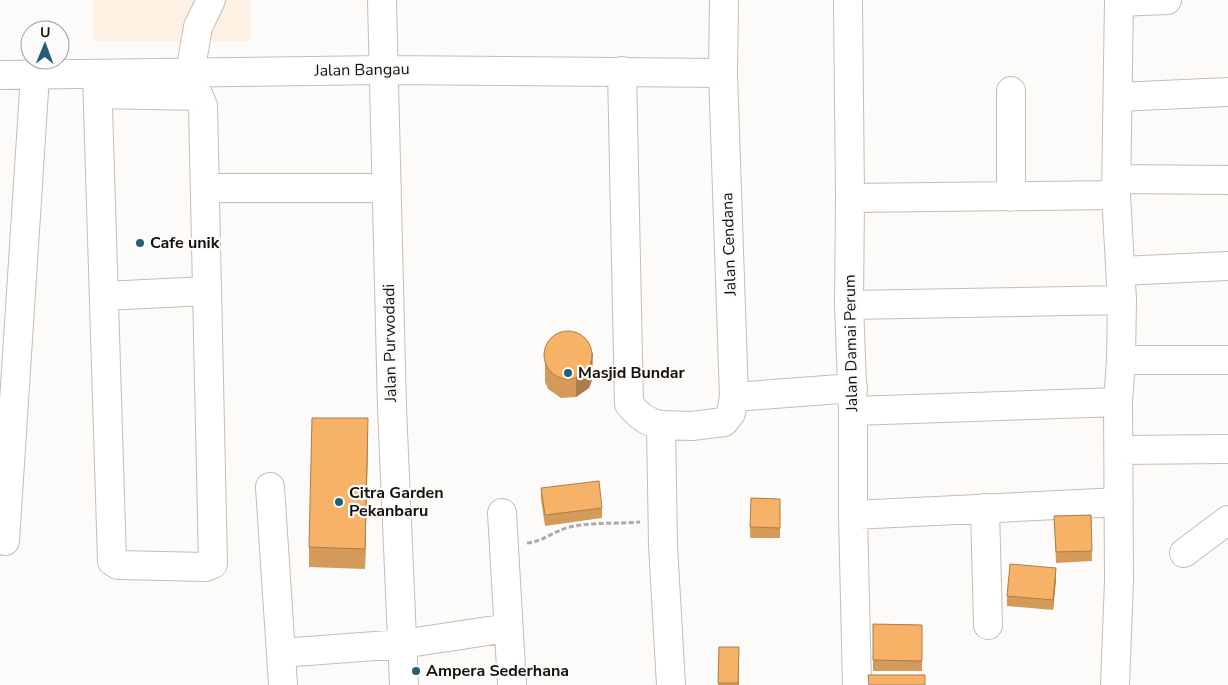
<svg xmlns="http://www.w3.org/2000/svg" width="1228" height="685" viewBox="0 0 1228 685" font-family="'Nunito Sans',sans-serif">
<style>
.built{fill:#fef1e3}
.lines{fill:none;stroke-linecap:round;stroke-linejoin:round}
.minor-casing{stroke:#c7bcb1;stroke-width:30}
.path{stroke:#adaaa8;stroke-width:3;stroke-dasharray:5 2.5;stroke-linecap:butt}
.minor{stroke:#fff;stroke-width:28}
.wall{fill:#d49a59}
.shaded-wall{fill:#ac7d49}
.building{fill:#f6b368;stroke:#ac7d49}
.poi-dot{fill:#236077;stroke:#fdfbf9;stroke-width:2}
.labels{text-anchor:middle;dominant-baseline:central;stroke-width:4.5;stroke-linejoin:round;paint-order:stroke}
.street-label{font-size:16px;fill:#14110d;stroke:#fdfbf9}
.poi-label{font-size:16px;font-weight:bold;fill:#14110d;stroke:#fdfbf9;text-anchor:start}
</style>
<rect width="100%" height="100%" fill="#fdfbf9"/>
<path class="built" d="M93,0H250L251,41H94Z"/>
<g class="lines">
<defs>
<path id="minor" d="M382,0L392,408L404,685
M848,0L850,198L849,305L853,411V515L857,685
M1119,2L1167,0
M622,71L629,404C637,414 647,423 661,425L663,545L671,685
M190,73L198,27L211,0
M0,75L384,70L723,73
M97,75L112,561L118,565L206,567L213,564L203,106L199,96L98,94
M1118,97L1228,92
M1117,179L1228,180
M205,188H387
M1011,197V91
M850,198L1116,195
M1121,271L1228,266
M104,296L207,291
M849,305L1122,300
M1121,360H1228
M734,397L853,388
M853,411L1118,402
M661,425L692,426L724,422L731,413L734,397L723,73L724,0
M1119,450L1228,449
M270,487L283,685
M985,508L988,625
M502,513L512,685
M853,515L1119,502
M5,541L35,75
M1184,553L1228,520
M281,653L402,644L508,628
M1115,685L1119,581L1118,402L1121,360L1122,300L1116,195L1119,0"/>
</defs>
<use href="#minor" class="minor-casing"/>
<path class="path" d="M527,543C543,542 555,530 570,527C593,522 617,524 640,522"/>
<use href="#minor" class="minor"/>
</g>
<path class="wall" d="M545,347L593,372L592,380L589,388L576,397L561,398L548,389L545,382Z
M368,437L365,569L309,567V547Z
M541,488L602,508V518L545,526L541,499Z
M751,498L780,499V538H750Z
M1091,515L1092,561L1056,563L1054,516Z
M1056,579L1053,610L1007,606V596Z
M873,624L922,625V671H873Z
M719,647H739V685H718Z"/>
<path class="shaded-wall" d="M593,352L592,380L589,388L576,397V378Z
M368,418V437L365,569V549Z
M1056,568V579L1053,610V600Z"/>
<path class="building" d="M544 355a24 24 0 1 1 48 0a24 24 0 1 1-48 0Z
M312,418H368L365,549L309,547Z
M599,481L602,508L545,515L541,488Z
M751,498L780,499V528L750,527Z
M1091,515L1092,551L1056,552L1054,516Z
M1010,564L1056,568L1053,600L1007,596Z
M873,624L922,625V661L873,660Z
M719,647H739L738,683H718Z
M868,675H925V685H869Z"/>
<g class="poi-dot">
<circle cx="140" cy="243" r="5"/>
<circle cx="568" cy="373" r="5"/>
<circle cx="339" cy="502" r="5"/>
<circle cx="416" cy="671" r="5"/>
</g>
<g class="labels">
<g class="street-label">
<text transform="translate(362 70) rotate(-1)">Jalan Bangau</text>
<text transform="translate(729 244) rotate(-92)">Jalan Cendana</text>
<text transform="translate(390 343) rotate(-91)">Jalan Purwodadi</text>
<text transform="translate(851 343) rotate(-91)">Jalan Damai Perum</text>
</g>
<g class="poi-label">
<text x="150" y="243">Cafe unik</text>
<text x="578" y="373">Masjid Bundar</text>
<text x="349" y="493">Citra Garden<tspan x="349" dy="18">Pekanbaru</tspan></text>
<text x="426" y="671">Ampera Sederhana</text>
</g>
</g>
<g transform="translate(45 45) rotate(1)"><circle r="24" fill="#fdfbf9" stroke="#a09d9b"/>
<path d="M0-4L9 19L0 12L-9 19Z" fill="#236077"/>
<text y="-8" font-size="14" font-weight="bold" text-anchor="middle" fill="#14110d">U</text>
</g>
</svg>
